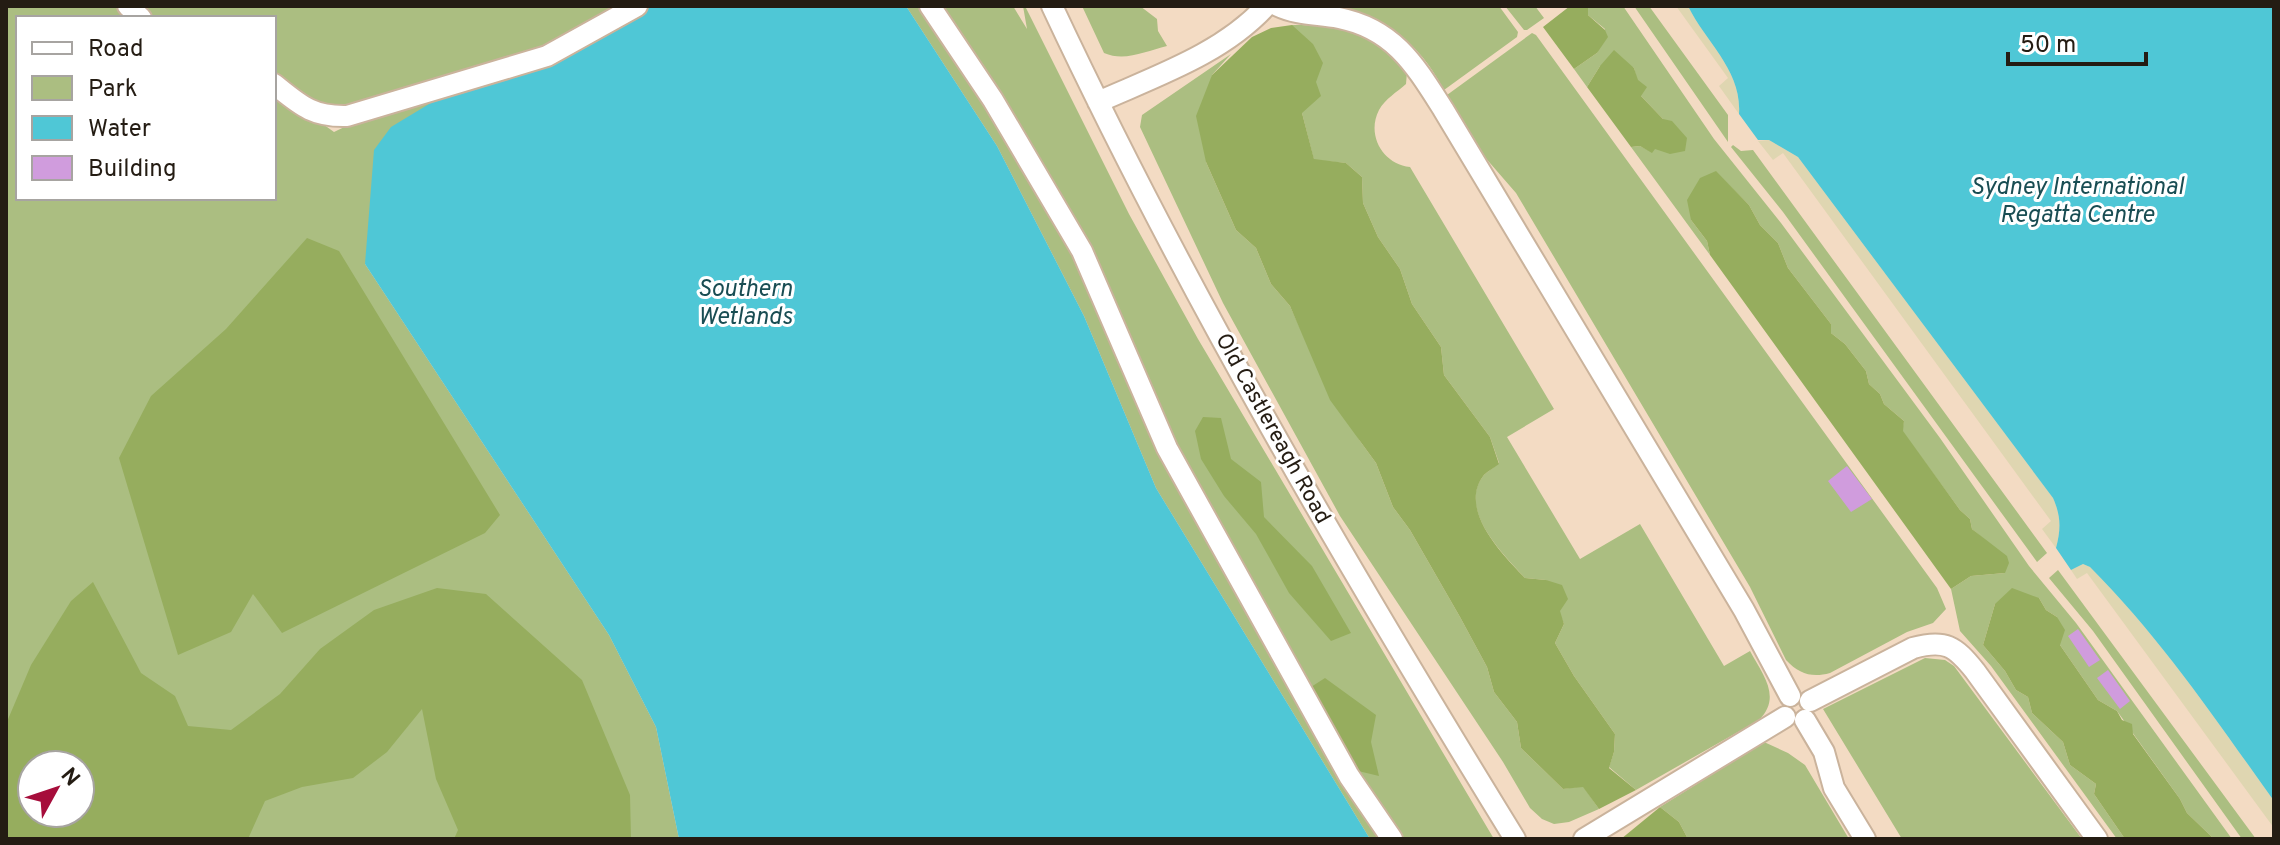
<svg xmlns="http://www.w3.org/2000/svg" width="2280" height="845" viewBox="0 0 2280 845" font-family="Overpass,sans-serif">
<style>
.green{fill:#abbe81;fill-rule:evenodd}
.forest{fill:#96ad5e;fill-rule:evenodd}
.sand{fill:#dfd6b1}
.water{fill:#4fc7d6}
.building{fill:#d09cdd}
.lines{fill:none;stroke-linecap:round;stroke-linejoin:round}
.minor-casing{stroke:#cab39c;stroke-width:24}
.minor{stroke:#fff;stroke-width:20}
.labels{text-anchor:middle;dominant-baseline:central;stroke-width:6;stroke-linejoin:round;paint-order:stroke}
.street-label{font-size:22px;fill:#241c13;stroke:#fff}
.water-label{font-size:24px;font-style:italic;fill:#194d53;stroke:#fff}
</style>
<rect width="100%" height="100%" fill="#f3dbc3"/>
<path class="green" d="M6,6H124L135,18H18V198H274V89L334,132L361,119L449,92L365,264L609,635L656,727L679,839H6ZM32,765H80V813H32Z
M135,6H629L549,51L349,108L315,106L274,79V18H150Z
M906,6H924L945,37L1080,263L1125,372L1389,839H1370L1156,488L1084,316L997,146Z
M939,6H1013L1027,29L1023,6H1025L1129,214L1198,339L1494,839H1403L1359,771L1205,509L1080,229L977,62Z
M1082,6H1140L1157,19L1158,31L1167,46C1146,51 1125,62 1104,53Z
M1320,6H1499L1518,32L1517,37L1444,90C1412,30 1382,23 1320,6Z
M1505,6H1535L1544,18L1527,30H1524Z
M1588,6H1623L1714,139L1781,223L1940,438L2029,566L2076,623L2232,839H2214L2187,813L2180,799L2117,711L2098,700L2060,645L2057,617L2046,610L2039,598L1995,604L1983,645L2005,671L2016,690L2028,697L2032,713L2063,742L2070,765L2096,784L2094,794L2125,839H2117L1991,666L1960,631L1951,589L1971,576L2005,573L1984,539L1972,529L1970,519L1960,510L1902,431L1904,421L1884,404L1880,394L1869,384L1866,371L1845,344L1831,333V324L1788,268L1778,243L1760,225L1749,205L1716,172L1691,220L1707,241L1710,255L1631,147L1640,146L1652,152L1663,119L1641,96L1634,68L1627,64L1600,66L1587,87L1574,69L1597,53L1605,29L1588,15Z
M1634,6H1649L1728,115V142Z
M1292,25C1343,25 1374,32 1407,72L1406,84C1397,92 1385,99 1379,110C1366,135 1383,164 1410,167L1554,409L1507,437L1580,559L1640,524L1724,666L1750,651C1763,675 1782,697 1759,720L1636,790L1609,767L1614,752L1615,734L1574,676L1555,643L1564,624L1546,580L1525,578C1504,555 1456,509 1484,475C1488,471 1495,467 1499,463L1490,437L1444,375L1441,347L1412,304L1400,269L1378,237L1363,203L1362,177L1346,163L1314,160L1302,113Z
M1532,33L1536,35L1937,588L1946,609L1933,623L1907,632L1830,673C1812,678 1799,674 1786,660L1750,587L1516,193L1483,155L1447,95Z
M1231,54L1212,75L1206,162L1236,230L1256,248L1271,284L1290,306L1318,368L1360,441L1376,463L1393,507L1410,530L1460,617L1487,667L1494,692L1517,722L1521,748L1563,789L1583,786L1599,809L1569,822L1554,824L1542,819L1530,808L1503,762L1340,516L1223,303L1140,127L1142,115Z
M1733,145L1741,151L1753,150L2047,553L2037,562L1783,212L1731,147Z
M2058,570L2256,839H2242L2093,631L2049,578Z
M1925,658L1945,660L1954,666L2082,839H1902L1823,709Z
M1764,742L1788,753L1805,765L1849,839H1688L1679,822L1660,807Z"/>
<path class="forest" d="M1570,6H1588V15L1605,30L1608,37L1597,53L1574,69L1543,27Z
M1292,25L1313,44L1323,63L1316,82L1321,96L1302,113L1314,159L1346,163L1362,177L1363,203L1378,237L1400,269L1412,304L1441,347L1444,375L1490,437L1499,464C1495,467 1488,471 1484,475C1457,509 1503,555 1525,578L1546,580L1562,585L1568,599L1560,611L1564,624L1555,643L1574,676L1615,734L1614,752L1609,768L1636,790L1599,809L1583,787L1563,789L1521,748L1517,722L1494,692L1487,667L1460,617L1410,530L1393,507L1376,463L1330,400L1290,306L1271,284L1256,248L1236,230L1206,162L1196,116L1212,75L1252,37L1271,28Z
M1614,50L1634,68L1638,80L1647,87L1641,96L1663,119L1672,121L1687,138L1685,151L1670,154L1655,149L1652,153L1640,146L1631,147L1587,87L1600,66Z
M1716,171L1749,205L1760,225L1778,243L1788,268L1831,324V333L1845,344L1866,371L1869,384L1880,394L1884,404L1904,421L1903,431L1960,510L1970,519L1972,529L2007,556L2009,563L2005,573L1971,576L1951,589L1710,255L1707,241L1691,220L1687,200L1700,178Z
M307,238L339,251L500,515L485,533L282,633L253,594L231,632L178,655L119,458L151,396L226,329Z
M1203,417L1221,418L1231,459L1261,482L1264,517L1312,566L1351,633L1331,641L1289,593L1256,534L1224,496L1201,459L1195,431Z
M93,582L141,673L175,696L188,726L231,730L280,694L320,649L374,610L437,588L486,594L582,680L630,795L631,839H454L458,830L436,779L422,709L387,752L353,778L302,787L265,801L248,839H6V724L31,665L71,601ZM32,765H80V813H32Z
M2012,588L2039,598L2046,610L2057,617L2065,630L2060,645L2098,700L2117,711L2122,720L2132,724L2133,734L2180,799L2187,813L2214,839H2125L2094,794L2096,784L2070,765L2063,742L2032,713L2028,697L2016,690L2005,671L1983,645L1995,604Z
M1325,678L1376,715L1371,742L1379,776L1354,770L1312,710L1311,687Z
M1660,807L1679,822L1688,839H1621Z"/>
<path class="sand" d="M1676,6H1688C1706,43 1742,70 1739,114L1719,86L1728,78Z
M1769,140L1798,157L2053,498C2061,516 2061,529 2056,548L2042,529L2051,521L1783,153L1773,160L1758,141Z
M2083,564L2090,567C2161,638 2216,720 2274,801V828L2087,573L2077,579L2071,570Z"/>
<path class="water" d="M645,6H906L997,146L1084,316L1156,488L1370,839H679L656,727L609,635L365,264L374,150L391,127L449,92Z
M1688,6H2271L2274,10V801C2216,720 2161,638 2090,567L2083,564L2071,570L2056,548C2061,529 2061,516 2053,498L1798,157L1769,140H1758L1739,114C1742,70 1706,43 1688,6Z"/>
<path class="building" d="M1847,466L1872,499L1851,512L1828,481Z
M2078,629L2100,660L2089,667L2068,636Z
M2108,670L2130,701L2120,709L2097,678Z"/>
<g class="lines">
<defs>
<path id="minor" d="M128,6L141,18
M930,6L993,100L1082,251L1167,448L1349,776L1392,839
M1052,6C1187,294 1348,568 1515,839
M1278,6C1297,15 1318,14 1339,18C1394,29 1415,65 1443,109L1744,610L1790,696
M274,84C300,105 312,117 347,116L547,56L637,6
M1098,102C1156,76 1222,54 1266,6
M1810,701L1913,648C1945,639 1955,646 1975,671L2097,839
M1805,720L1824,752L1834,788L1865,839
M1584,839L1785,717"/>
</defs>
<use href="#minor" class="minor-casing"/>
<use href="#minor" class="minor"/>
</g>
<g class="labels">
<g class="street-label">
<text transform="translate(1272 429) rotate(61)">Old Castlereagh Road</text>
</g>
<g class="water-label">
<text x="2077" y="188">Sydney International<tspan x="2077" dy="28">Regatta Centre</tspan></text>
<text x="745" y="290">Southern<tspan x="745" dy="28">Wetlands</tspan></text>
</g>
</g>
<rect width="2280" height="845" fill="none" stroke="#241c13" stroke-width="16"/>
<rect x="16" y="16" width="260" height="184" fill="#ffffff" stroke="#a7a4a1" stroke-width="2"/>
<rect x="32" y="42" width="40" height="12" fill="#ffffff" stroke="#a7a4a1" stroke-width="2"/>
<text x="88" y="56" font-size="24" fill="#241c13">Road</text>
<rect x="32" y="76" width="40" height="24" fill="#abbe81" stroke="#a7a4a1" stroke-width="2"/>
<text x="88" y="96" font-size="24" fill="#241c13">Park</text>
<rect x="32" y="116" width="40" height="24" fill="#4fc7d6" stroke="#a7a4a1" stroke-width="2"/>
<text x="88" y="136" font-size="24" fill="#241c13">Water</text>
<rect x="32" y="156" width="40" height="24" fill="#d09cdd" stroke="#a7a4a1" stroke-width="2"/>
<text x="88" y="176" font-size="24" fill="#241c13">Building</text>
<g transform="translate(56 789) rotate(50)"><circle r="38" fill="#ffffff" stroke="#a7a4a1" stroke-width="2"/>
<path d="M0-6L14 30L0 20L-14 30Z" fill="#a60d3b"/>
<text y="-12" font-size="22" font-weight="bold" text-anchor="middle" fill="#241c13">N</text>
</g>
<path d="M2008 52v12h138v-12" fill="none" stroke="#241c13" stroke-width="4"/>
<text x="2020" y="52" font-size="24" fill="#241c13" stroke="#ffffff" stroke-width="6" paint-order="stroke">50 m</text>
</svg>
